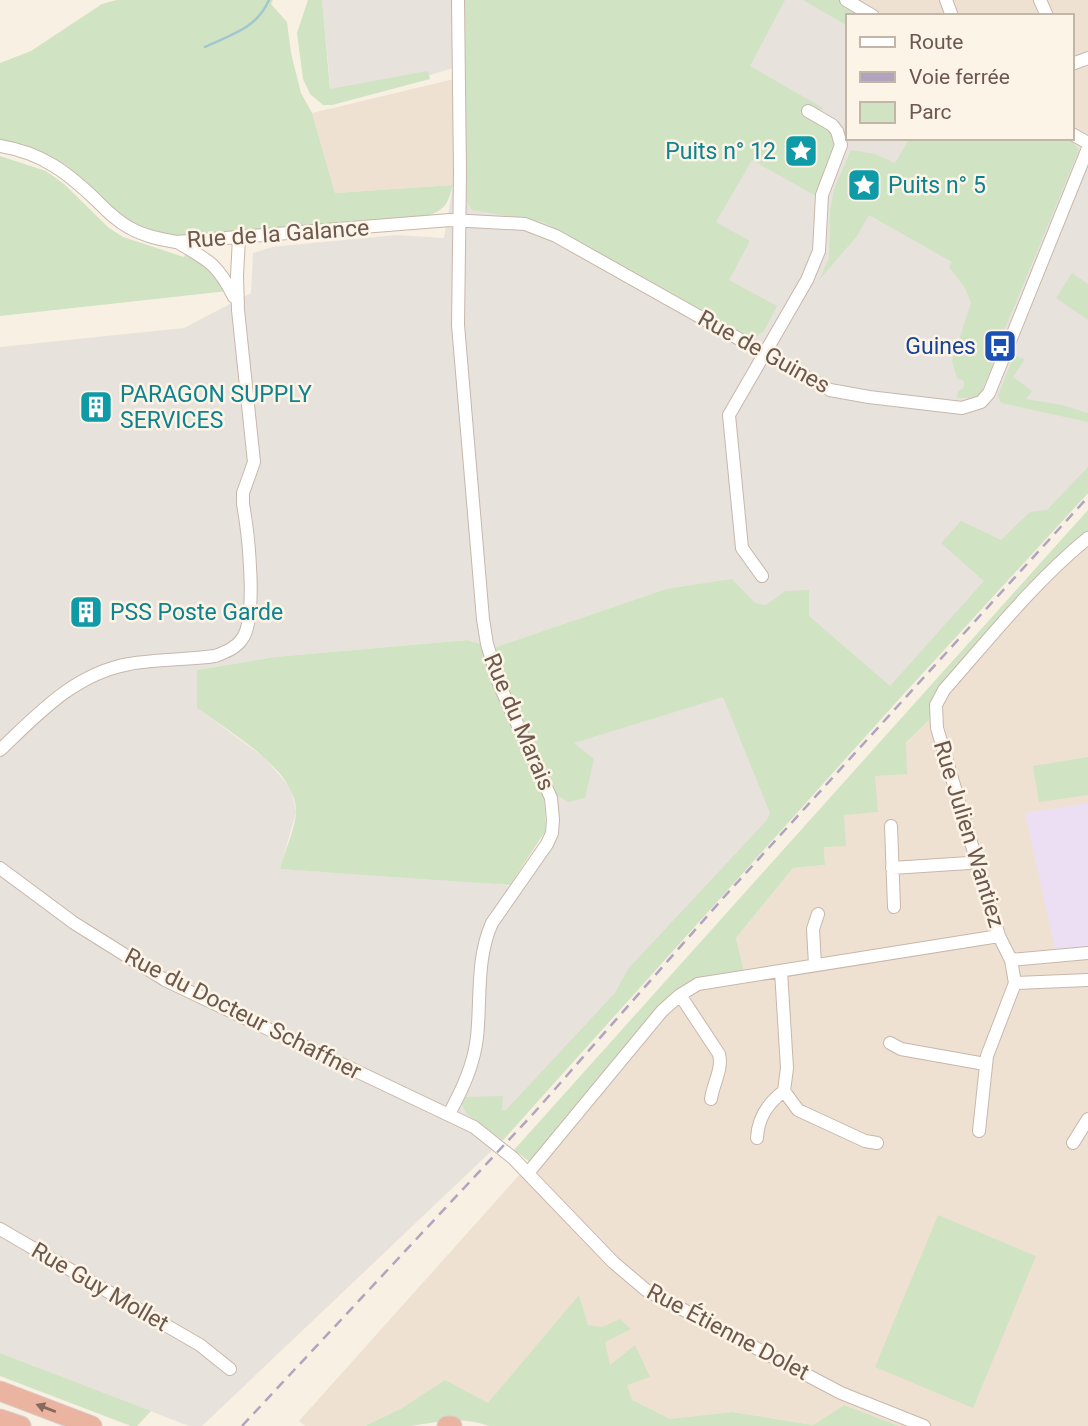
<svg xmlns="http://www.w3.org/2000/svg" width="1088" height="1426" viewBox="0 0 1088 1426" font-family="Roboto,sans-serif">
<style>
.residential{fill:#efe1d2}
.industrial{fill:#e8e2dc;fill-rule:evenodd}
.education{fill:#ecdff4}
.green{fill:#d0e3c3}
.lines{fill:none;stroke-linecap:round;stroke-linejoin:round}
.stream{stroke:#a1c8cf;stroke-width:2.5}
.minor-casing{stroke:#c7b7ab;stroke-width:14}
.highway-casing{stroke:#d6d0cd;stroke-width:21}
.minor{stroke:#fff;stroke-width:12}
.highway{stroke:#ebb4a1;stroke-width:19}
.rail{stroke:#b2a3bf;stroke-width:2.5;stroke-dasharray:10 7;stroke-linecap:butt}
.oneway{fill:#856a5d}
.labels{text-anchor:middle;dominant-baseline:central;stroke-width:5;stroke-linejoin:round;paint-order:stroke}
.culture-label{font-size:23px;fill:#0d838f;stroke:#fcf4e7;text-anchor:start}
.street-label{font-size:23px;fill:#6c584c;stroke:#fcf4e7}
.transit-label{font-size:23px;fill:#164399;stroke:#fcf4e7;text-anchor:end}
</style>
<rect width="100%" height="100%" fill="#f8f0e2"/>
<path class="residential" d="M856,0H1088V138L1072,129V16H883Z
M454,79L453,185L335,193L312,113Z
M1088,531V1426H899L844,1405L813,1425L733,1412L670,1420L487,1404L445,1381L402,1408L365,1426H305L299,1421L530,1163L674,991L701,977L744,971L736,938L793,868L825,865L824,847L843,815L875,776L929,720L932,701L940,685L1042,573Z"/>
<path class="industrial" d="M322,0H856L883,16H848V138H1088V493L900,698L503,1140L202,1426H189L0,1353V347L184,328L251,293L253,253L272,247L396,235L444,238L453,185V68L332,105ZM732,580L614,729L573,743L534,742L557,795L558,824L520,887L459,880L280,869L296,812L291,789L266,759L197,708V670L275,657L467,640L493,648L666,589Z"/>
<path class="education" d="M1088,803V948L1055,949L1025,813Z"/>
<path class="green" d="M117,0H273L271,4L287,22L291,53L301,93L312,113L335,193L453,185C447,206 445,210 424,217L180,237L151,230L126,221L66,165L34,149L0,139V63L31,51L102,4Z
M308,0H322L330,89L428,71L430,79L332,105H323L310,94L303,79L297,33Z
M465,0H785L750,66L823,108L818,111C823,119 830,127 834,135C841,148 821,180 816,196L752,160L716,222L750,241L729,280L777,306L764,331L756,337L747,336L543,222L472,210L467,202Z
M803,0H839L866,16H848V26Z
M910,138H1071L1079,150L992,360L994,361L981,393L975,398H957L958,392L964,387V381L957,378L952,361L971,303L965,288L949,267L952,262L869,215L857,236L819,280L829,258L830,210L834,189L851,150L875,154L895,163Z
M0,156L46,171L64,184L109,228L123,237L184,257L186,252L204,261L228,291L0,316Z
M1072,273L1088,284V320L1056,298Z
M1014,356L1025,359L1013,377L1032,391L1026,399L1062,405L1087,413L1088,411V422L1001,403L998,395Z
M1088,467V493L900,698L503,1140L467,1114L462,1105L465,1097L503,1096L502,1110H506L615,993L628,969L767,820L770,813L723,697L574,743L594,759L585,798L568,802L557,795L534,743L521,747L544,796L546,830L510,885L280,869C284,853 296,827 296,811C296,769 228,731 197,708V670L275,657L467,640L493,648L666,589L732,579L755,603L766,605L785,591L809,590V616L890,686L984,581L941,543L961,521L1001,540L1030,512L1047,510Z
M1088,510V531L1042,573L940,685L932,701L929,720L906,743L907,774L875,776L878,812L844,815L846,846L824,847L825,865L793,868L736,938L744,971L701,977L674,991L530,1162L514,1150Z
M1088,757V795L1039,802L1033,766Z
M938,1215L1036,1256L973,1408L875,1367Z
M579,1295L588,1325L602,1327L620,1319L631,1329L605,1342L610,1365L635,1345L650,1377L627,1385L632,1400L670,1419L733,1412L813,1425L844,1405L899,1426H489C462,1416 438,1422 411,1426C396,1426 380,1426 365,1426L402,1408L445,1380L488,1403Z
M0,1353L151,1411L137,1426H131L0,1376Z"/>
<g class="lines">
<path class="stream" d="M205,47C232,34 256,29 269,0"/>
<defs>
<path id="minor" d="M846,0L873,16
M946,0L952,16
M1040,0L1047,16
M1072,64L1088,58
M1072,134L1088,143
M0,146C42,153 67,172 97,201C107,211 117,221 130,228C144,236 160,239 176,242L450,220L525,224L556,236L830,390L869,397L962,408L981,402L989,393L1088,148
M179,243C210,261 218,265 234,297
M762,576L742,548L729,415L807,280L819,251L822,195L841,145L837,131L832,125L808,111
M0,750C38,714 74,674 129,664C157,659 186,660 215,656C226,652 236,648 242,639C258,618 248,531 243,504V493L254,462L238,310L237,276L239,238
M891,826L894,907
M0,868L74,923L165,980L474,1127L513,1158L613,1262L646,1290L841,1393L924,1426
M892,868L969,863L977,860
M1088,953L1011,960L1015,983L1088,980
M1011,960L999,936L937,728L936,705L944,690C990,638 1034,582 1088,538
M815,965L813,929L818,914
M680,995L719,1054C723,1069 713,1084 711,1099
M890,1043L901,1049L985,1064
M784,1091L798,1110L865,1141L877,1143
M449,1114C462,1090 474,1065 477,1037C481,999 476,958 492,923L547,844L552,833L553,820L551,798L499,684L487,644L483,619L458,325L460,173L458,0
M979,1131L987,1056L1015,983
M757,1138C758,1117 768,1103 784,1091L787,1068L781,971
M1073,1143L1088,1119
M528,1173L662,1011L680,995L698,984L999,936
M0,1229L200,1345L230,1369"/>
<path id="highway" d="M0,1391L92,1426
M0,1419L21,1426
M447,1426H452"/>
</defs>
<use href="#minor" class="minor-casing"/>
<use href="#highway" class="highway-casing"/>
<use href="#minor" class="minor"/>
<use href="#highway" class="highway"/>
<path class="rail" d="M242,1426L533,1114L724,897L1088,497"/>
</g>
<defs><path id="oneway-solid" d="M-6-.8H1V-3.2L6.5 0L1 3.2V.8H-6Z" transform="scale(1.75)"/></defs>
<use class="oneway" href="#oneway-solid" transform="translate(46 1408) rotate(-159)"/>
<defs>
<symbol id="sight-square" viewBox="-11 -11 22 22"><rect x="-9" y="-9" width="18" height="18" rx="4" fill="#0f9aa8" stroke="#fcf4e7"/><path d="M0-6L1.8-2.2L6-1.7L2.9 1.2L3.7 5.4L0 3.3L-3.7 5.4L-2.9 1.2L-6-1.7L-1.8-2.2Z" fill="#fff"/></symbol>
<symbol id="bus-square" viewBox="-11 -11 22 22"><rect x="-9" y="-9" width="18" height="18" rx="4" fill="#1a4fb4" stroke="#fcf4e7"/><path d="M-5-6H5V4H4V6H2V4H-2V6H-4V4H-5ZM-3.5-4V0h7V-4ZM-3.5 1.2v1.5H-2V1.2ZM2 1.2v1.5H3.5V1.2Z" fill="#fff"/></symbol>
<symbol id="building-square" viewBox="-11 -11 22 22"><rect x="-9" y="-9" width="18" height="18" rx="4" fill="#0f9aa8" stroke="#fcf4e7"/><path d="M-4-6H4V6H1V3H-1V6H-4ZM-2.5-4.3h1.7v1.8h-1.7ZM.8-4.3h1.7v1.8H.8ZM-2.5-1h1.7V.8h-1.7ZM.8-1h1.7V.8H.8Z" fill="#fff"/></symbol>
</defs>
<g fill-rule="evenodd">
<use href="#sight-square" x="782" y="132" width="38" height="38"/>
<use href="#sight-square" x="845" y="166" width="38" height="38"/>
<use href="#bus-square" x="981" y="327" width="38" height="38"/>
<use href="#building-square" x="77" y="388" width="38" height="38"/>
<use href="#building-square" x="67" y="593" width="38" height="38"/>
</g>
<g class="labels">
<g class="culture-label">
<text x="776" y="151" text-anchor="end">Puits n° 12</text>
<text x="888" y="185">Puits n° 5</text>
<text x="120" y="394">PARAGON SUPPLY<tspan x="120" dy="26">SERVICES</tspan></text>
<text x="110" y="612">PSS Poste Garde</text>
</g>
<g class="street-label">
<text transform="translate(278 234) rotate(-4)">Rue de la Galance</text>
<text transform="translate(764 352) rotate(29)">Rue de Guines</text>
<text transform="translate(519 722) rotate(67)">Rue du Marais</text>
<text transform="translate(969 834) rotate(73)">Rue Julien Wantiez</text>
<text transform="translate(243 1014) rotate(27)">Rue du Docteur Schaffner</text>
<text transform="translate(100 1287) rotate(30)">Rue Guy Mollet</text>
<text transform="translate(728 1332) rotate(28)">Rue Étienne Dolet</text>
</g>
<g class="transit-label">
<text x="976" y="346">Guines</text>
</g>
</g>
<rect x="846" y="14" width="228" height="126" fill="#fcf4e7" stroke="#c2b6a9" stroke-width="2"/>
<rect x="860" y="37" width="35" height="10" fill="#ffffff" stroke="#c2b6a9" stroke-width="2"/>
<text x="909" y="49" font-size="21" fill="#6c584c">Route</text>
<rect x="860" y="72" width="35" height="10" fill="#b2a3bf" stroke="#c2b6a9" stroke-width="2"/>
<text x="909" y="84" font-size="21" fill="#6c584c">Voie ferrée</text>
<rect x="860" y="102" width="35" height="21" fill="#d0e3c3" stroke="#c2b6a9" stroke-width="2"/>
<text x="909" y="119" font-size="21" fill="#6c584c">Parc</text>
</svg>
